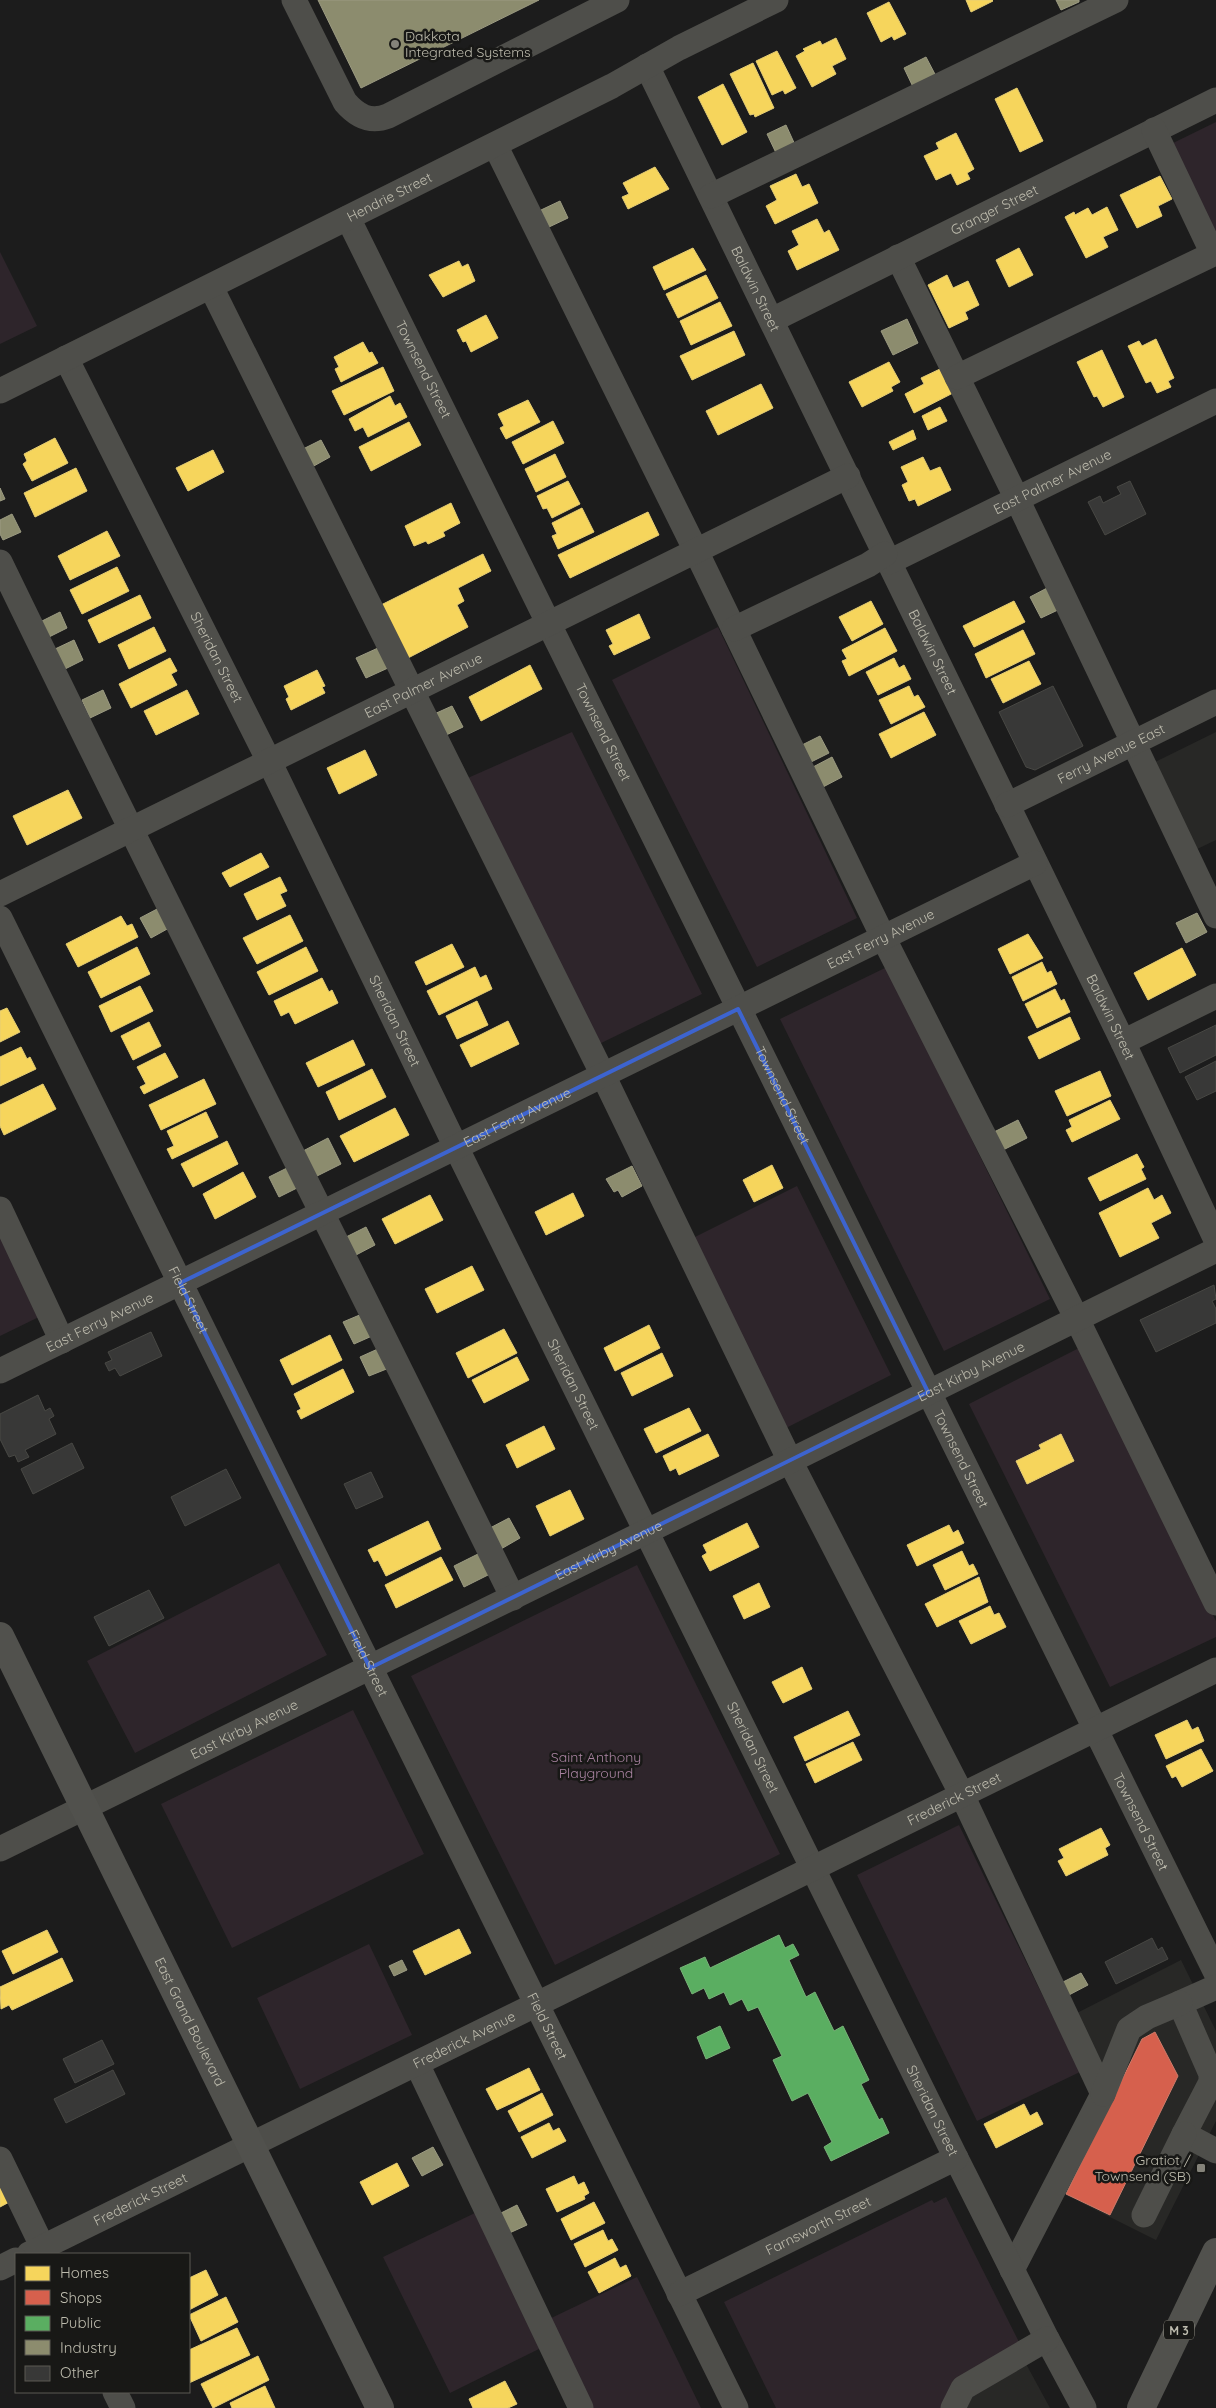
<svg xmlns="http://www.w3.org/2000/svg" width="1216" height="2408" viewBox="0 0 1216 2408" font-family="Quicksand,sans-serif">
<style>
.built{fill:#282826}
.green{fill:#2e252b}
.homes{fill:#f6d55c;stroke:#e5cd74}
.shops{fill:#d6604d;stroke:#ce7b6a}
.public{fill:#5aae61;stroke:#78b278}
.industry{fill:#8c8c6e;stroke:#9b9a81}
.building{fill:#383837;stroke:#484844}
.lines{fill:none;stroke-linecap:round;stroke-linejoin:round}
.minor{stroke:#4e4e4a;stroke-width:25}
.major{stroke:#51514d;stroke-width:28}
.marked{fill:none;stroke:#3d64cf;stroke-width:4;stroke-linejoin:round}
.poi-dot{fill:#85837a;stroke:#181816;stroke-width:2}
.labels{text-anchor:middle;dominant-baseline:central;stroke-width:5;stroke-linejoin:round;paint-order:stroke}
.shield{fill:#181816;stroke:#8c8a80;stroke-width:1}
.shield-label{font-size:12px;font-weight:bold;fill:#bdbbad}
.poi-label{font-size:14px;fill:#bdbbad;stroke:#181816;text-anchor:start}
.street-label{font-size:14px;fill:#bdbbad;stroke:#181816}
.park-label{font-size:14px;fill:#a983a1;stroke:#181816}
</style>
<rect width="100%" height="100%" fill="#1c1c1c"/>
<path class="built" d="M1216,732V840L1195,850L1151,764Z
M1181,1960L1216,2031V2121L1156,2240L1046,2185L1104,2074L1073,2015Z
M1025,2362L1050,2408H959L968,2391Z"/>
<path class="green" d="M1216,122V235L1169,145Z
M0,252L37,326L0,344Z
M718,627L857,918L757,967L612,680Z
M572,732L702,994L595,1046L461,781Z
M887,967L1050,1299L944,1351L780,1019Z
M797,1186L891,1375L782,1430L689,1240Z
M0,1227L43,1315L0,1336Z
M1079,1348L1216,1621V1637L1110,1687L969,1404Z
M279,1563L327,1655L135,1753L87,1661Z
M637,1565L780,1854L555,1965L411,1676Z
M353,1710L424,1854L232,1948L161,1804Z
M959,1825L1080,2072L977,2121L857,1875Z
M369,1944L412,2035L300,2089L257,1998Z
M946,2197L1021,2346L943,2408H776L724,2302L932,2200L934,2203Z
M475,2213L541,2348L450,2393L383,2257Z
M637,2277L701,2408H587L545,2321Z"/>
<path class="homes" d="M966,0H992L993,1L971,12Z
M889,2L906,34L894,40L892,36L881,42L867,13Z
M836,38L846,59L832,66L836,74L812,87L796,56L805,51L803,49L820,41L822,45Z
M777,51L796,88L785,94L783,90L772,95L756,61Z
M753,63L774,108L755,117L754,114L750,115L730,74Z
M723,84L747,132L722,145L698,97Z
M1017,88L1043,141L1020,152L995,99Z
M956,133L974,169L967,173L970,179L957,185L951,173L936,180L924,156L939,149L936,143Z
M655,167L669,189L628,209L622,197L629,194L623,183Z
M796,174L802,187L809,184L818,203L775,224L766,206L777,200L770,186Z
M1160,176L1172,199L1158,206L1162,216L1137,228L1120,195Z
M1107,207L1118,230L1103,237L1108,247L1086,258L1065,217L1074,212L1075,215L1088,208L1092,215Z
M817,219L824,233L829,230L839,250L797,270L788,251L799,245L792,231Z
M693,248L706,270L664,290L653,267Z
M1019,248L1033,275L1009,287L996,260Z
M459,261L462,267L468,264L475,281L443,297L429,275Z
M706,275L718,298L678,318L666,294Z
M947,275L953,288L968,281L979,305L965,312L968,319L949,328L928,285Z
M720,302L732,326L691,345L680,321Z
M486,315L498,338L471,352L466,341L463,342L457,330Z
M734,331L745,355L692,380L680,356Z
M1156,339L1174,378L1168,381L1171,387L1157,393L1151,381L1146,383L1128,346L1139,341L1142,346Z
M363,342L369,353L372,352L378,363L341,382L335,369L339,367L334,357Z
M1102,350L1124,397L1103,407L1097,396L1094,397L1077,362Z
M889,362L900,382L891,387L893,391L862,407L849,382Z
M383,367L394,391L344,415L332,391Z
M940,369L953,393L914,413L905,394L924,384L921,378Z
M761,384L773,408L718,435L706,411Z
M390,396L395,406L400,403L407,417L368,437L363,427L355,431L349,419Z
M528,400L540,422L506,439L500,428L504,426L498,414Z
M940,407L947,421L928,430L922,416Z
M553,421L564,443L523,464L512,442Z
M409,422L421,445L371,471L359,447Z
M913,430L916,439L893,450L889,442Z
M55,438L68,463L32,481L23,464L27,461L24,454Z
M213,450L224,472L188,491L176,468Z
M555,454L566,477L536,492L525,469Z
M923,457L930,471L940,467L951,490L918,506L915,499L909,501L902,485L908,482L901,467Z
M76,468L87,491L35,517L24,493Z
M568,481L580,504L552,518L547,508L543,509L537,496Z
M451,503L460,523L443,532L445,536L428,544L426,541L414,546L405,526Z
M582,508L594,532L558,549L552,536L557,534L552,523Z
M648,512L659,535L570,578L558,555Z
M107,531L120,556L70,580L58,556Z
M483,554L491,571L458,588L464,601L457,605L468,627L408,658L381,605Z
M117,567L129,591L82,614L70,590Z
M140,595L151,618L99,643L88,620Z
M871,601L883,624L852,641L839,617Z
M1014,601L1025,622L974,647L963,626Z
M639,614L650,638L614,655L609,646L613,644L606,630Z
M154,627L166,651L129,669L118,645Z
M885,628L897,651L849,676L842,661L847,659L842,650Z
M1023,630L1035,654L986,678L975,654Z
M170,658L177,671L171,674L177,685L131,708L119,684Z
M894,658L899,668L904,665L911,679L878,695L866,672Z
M1029,661L1041,684L1003,703L991,679Z
M530,665L542,689L481,721L469,697Z
M317,670L325,686L322,687L325,693L291,710L286,699L289,697L284,686Z
M909,686L914,697L918,695L925,707L891,724L879,700Z
M187,690L199,714L156,735L144,711Z
M924,712L936,735L891,758L879,734Z
M365,750L377,775L339,794L327,768Z
M68,790L82,818L27,845L13,816Z
M261,853L269,867L230,887L222,873Z
M280,877L287,891L280,894L286,906L257,920L244,894Z
M290,915L303,941L257,964L243,938Z
M121,916L127,926L132,924L138,937L78,967L66,944Z
M1028,934L1043,958L1010,974L998,949Z
M452,944L464,967L426,985L415,962Z
M137,947L150,974L101,998L88,972Z
M306,947L318,971L269,995L257,972Z
M1182,948L1196,975L1148,1000L1134,973Z
M1042,962L1047,973L1051,971L1057,984L1023,1001L1012,977Z
M475,967L480,978L486,975L492,989L439,1015L427,991Z
M322,978L329,992L332,990L338,1003L295,1024L289,1012L281,1016L274,1001Z
M140,986L153,1011L111,1032L99,1006Z
M1055,989L1061,1001L1064,999L1070,1012L1037,1028L1025,1004Z
M477,1001L488,1025L457,1039L446,1016Z
M7,1008L20,1032L0,1042V1011Z
M1070,1017L1080,1039L1039,1059L1028,1037Z
M508,1021L519,1044L471,1067L460,1045Z
M149,1022L161,1046L133,1060L121,1036Z
M353,1040L365,1065L318,1087L306,1063Z
M21,1047L27,1059L30,1057L36,1069L0,1086V1057Z
M165,1053L178,1077L144,1094L140,1087L146,1084L137,1067Z
M372,1069L386,1097L339,1120L326,1092Z
M1100,1071L1111,1096L1067,1116L1055,1091Z
M204,1079L216,1104L161,1130L149,1105Z
M43,1084L56,1109L4,1135L0,1126V1105Z
M1110,1100L1120,1119L1072,1142L1066,1130L1072,1127L1069,1120Z
M395,1108L409,1135L354,1162L340,1136Z
M206,1112L218,1137L172,1159L167,1149L174,1146L167,1131Z
M227,1141L238,1164L193,1187L181,1164Z
M1137,1154L1144,1167L1141,1169L1146,1179L1100,1201L1088,1178Z
M772,1165L783,1188L754,1202L743,1180Z
M243,1172L256,1197L215,1219L203,1194Z
M1148,1188L1154,1200L1162,1195L1171,1213L1151,1223L1159,1238L1120,1257L1099,1213Z
M573,1193L584,1216L546,1235L535,1212Z
M430,1195L443,1220L395,1244L382,1219Z
M472,1266L484,1290L437,1313L425,1289Z
M649,1325L660,1348L615,1371L604,1348Z
M504,1329L517,1353L468,1378L456,1353Z
M330,1335L342,1360L292,1385L280,1360Z
M662,1353L673,1376L632,1396L621,1373Z
M517,1357L529,1380L484,1403L472,1380Z
M343,1369L354,1392L301,1419L297,1411L301,1409L294,1394Z
M689,1408L701,1431L656,1453L644,1429Z
M544,1426L555,1449L517,1468L506,1445Z
M708,1434L719,1456L679,1475L676,1468L670,1471L663,1456Z
M1061,1434L1074,1461L1027,1484L1016,1461L1041,1449L1039,1445Z
M570,1490L584,1519L550,1536L536,1506Z
M428,1521L441,1549L386,1576L378,1560L374,1562L368,1550Z
M747,1523L759,1547L710,1571L702,1556L707,1553L703,1545Z
M949,1525L953,1533L958,1530L964,1543L917,1566L907,1545Z
M962,1551L969,1566L973,1564L978,1574L945,1590L933,1565Z
M441,1557L453,1580L396,1608L385,1585Z
M979,1577L988,1602L937,1627L925,1604Z
M759,1583L770,1607L744,1619L733,1596Z
M990,1606L994,1615L999,1613L1006,1627L971,1644L959,1621Z
M802,1667L812,1689L783,1703L772,1682Z
M848,1711L860,1735L805,1761L794,1737Z
M1187,1720L1192,1730L1198,1727L1204,1741L1166,1759L1155,1735Z
M853,1742L862,1760L815,1783L806,1764Z
M1201,1749L1213,1771L1182,1787L1176,1776L1172,1778L1166,1766Z
M1101,1828L1110,1845L1105,1848L1108,1855L1066,1876L1058,1861L1064,1858L1059,1849Z
M459,1929L471,1953L425,1975L413,1951Z
M47,1930L58,1952L13,1974L2,1951Z
M62,1958L73,1981L12,2010L9,2005L1,2009L0,1987Z
M529,2068L540,2090L497,2110L486,2089Z
M542,2093L553,2115L519,2132L508,2111Z
M1024,2104L1030,2116L1037,2112L1043,2124L996,2148L984,2124Z
M549,2123L553,2131L559,2128L566,2141L532,2158L521,2137Z
M397,2163L409,2186L372,2205L360,2182Z
M0,2169L15,2199L0,2207Z
M574,2176L578,2185L584,2182L589,2193L584,2196L585,2199L557,2212L546,2189Z
M594,2202L605,2223L571,2240L561,2219Z
M603,2230L608,2241L612,2239L618,2250L585,2267L574,2244Z
M615,2258L620,2268L626,2265L631,2276L599,2293L588,2272Z
M206,2270L218,2295L189,2310V2278Z
M226,2297L238,2322L201,2341L189,2315Z
M237,2328L250,2355L189,2383V2350Z
M258,2356L269,2380L213,2408L201,2384Z
M505,2381L517,2404L508,2408H473L469,2399Z
M265,2386L275,2408H232L230,2403Z"/>
<path class="shops" d="M1155,2032L1178,2076L1110,2215L1066,2194L1142,2039Z"/>
<path class="public" d="M779,1935L785,1948L793,1944L799,1955L789,1960L806,1997L815,1992L834,2031L843,2026L869,2080L861,2084L879,2120L882,2118L889,2133L831,2161L824,2147L832,2142L808,2093L792,2101L773,2060L782,2056L758,2007L748,2011L742,1999L730,2005L724,1992L709,1999L704,1988L692,1994L680,1968L705,1957L710,1968Z
M720,2026L730,2048L706,2059L697,2037Z"/>
<path class="industry" d="M318,0H539L361,88Z
M1056,0H1079V2L1061,10Z
M926,57L937,78L914,89L904,68Z
M786,125L796,147L777,155L767,134Z
M560,201L568,218L549,227L541,210Z
M907,319L918,343L893,355L881,331Z
M321,440L330,457L312,467L303,449Z
M0,488L5,499L0,501Z
M12,514L21,532L3,540L0,534V520Z
M1049,587L1060,609L1041,618L1030,597Z
M60,612L67,628L49,637L42,621Z
M74,640L83,660L65,669L55,649Z
M378,648L388,668L366,678L356,658Z
M103,690L111,708L90,718L82,700Z
M452,706L463,727L442,737L432,715Z
M820,736L829,753L811,762L802,745Z
M832,757L842,777L823,787L813,767Z
M159,908L169,928L151,938L140,918Z
M1197,913L1207,932L1186,943L1176,923Z
M1018,1120L1027,1138L1003,1150L994,1132Z
M328,1138L341,1164L317,1176L303,1151Z
M632,1166L642,1186L622,1197L618,1190L614,1192L606,1179Z
M289,1167L299,1187L279,1197L269,1177Z
M366,1227L375,1245L356,1255L346,1237Z
M362,1314L372,1336L354,1344L343,1322Z
M380,1348L389,1368L369,1376L360,1357Z
M509,1518L520,1538L501,1549L490,1528Z
M480,1553L490,1574L464,1587L454,1566Z
M402,1960L407,1970L394,1976L389,1966Z
M1081,1973L1088,1985L1067,1996L1061,1983Z
M433,2147L443,2165L422,2176L412,2158Z
M517,2205L527,2225L505,2235L495,2216Z"/>
<path class="building" d="M1130,481L1146,514L1105,535L1088,502L1100,496L1103,503L1121,494L1117,487Z
M1053,686L1083,746L1035,770L1026,767L999,712Z
M1216,1025V1055L1180,1073L1168,1048Z
M1216,1061V1091L1197,1100L1185,1077Z
M1214,1285L1216,1299L1212,1301L1216,1309V1323L1156,1352L1140,1320Z
M151,1332L162,1356L120,1376L115,1368L109,1371L105,1363L112,1360L108,1352Z
M38,1395L45,1411L50,1408L54,1416L49,1419L56,1434L25,1450L29,1457L18,1462L15,1455L9,1457L0,1439V1414Z
M72,1443L84,1468L33,1494L21,1469Z
M226,1469L241,1498L185,1526L171,1497Z
M371,1472L383,1497L356,1509L344,1484Z
M149,1590L164,1618L109,1646L94,1617Z
M1152,1938L1158,1950L1162,1947L1168,1959L1116,1984L1105,1962Z
M102,2040L114,2064L75,2083L63,2059Z
M113,2070L125,2094L66,2123L54,2099Z"/>
<g class="lines">
<g class="minor">
<path d="M294,0L345,102C357,116 370,123 388,116L617,0"/>
<path id="s1" d="M647,66L1123,1042L1216,1240"/>
<path d="M495,145L696,551L883,937L1077,1319L1216,1603"/>
<path d="M711,196L1116,0"/>
<path id="s2" d="M348,218C640,802 925,1389 1216,1973"/>
<path d="M898,257L1017,499L1216,916"/>
<path d="M211,287L603,1075L790,1461L962,1795L1103,2094L1012,2270"/>
<path id="s3" d="M772,320L1216,100"/>
<path id="s4" d="M66,358L269,761L456,1147L956,2158L1047,2339L1084,2408"/>
<path d="M957,377L1213,254L1154,130"/>
<path id="s5" d="M0,391L612,86L679,48L776,0"/>
<path d="M0,562C168,909 343,1252 513,1598"/>
<path id="s6" d="M889,562L1216,401"/>
<path d="M734,629L868,565L885,554"/>
<path id="s7" d="M1007,805L1216,702"/>
<path id="s8" d="M0,894L848,476"/>
<path id="s9" d="M0,918L736,2408"/>
<path d="M1123,1042L1216,996"/>
<path d="M0,1209L62,1341"/>
<path id="s10" d="M0,1371L1035,863"/>
<path id="s11" d="M0,1849L790,1461L1216,1250"/>
<path d="M1216,1987L1180,2003L1211,2074V2082L1184,2134L1216,2151"/>
<path d="M417,2064L581,2408"/>
<path d="M1103,2094L1129,2029L1147,2017L1180,2003"/>
<path d="M0,2159L46,2254"/>
<path d="M1144,2215L1184,2134"/>
<path id="s12" d="M29,2254L1216,1670"/>
<path d="M0,2268L16,2260"/>
<path id="s13" d="M679,2294L956,2158"/>
<path d="M115,2392L123,2408"/>
<path d="M953,2408L963,2388L1047,2339"/>
</g>
<g class="major">
<path id="s14" d="M0,1636L380,2408"/>
<path d="M1141,2408L1216,2252"/>
</g>
</g>
<path class="marked" d="M738,1009L928,1392L370,1668L180,1283Z"/>
<g class="poi-dot">
<circle cx="395" cy="44" r="5"/>
<rect x="1196" y="2163" width="10" height="10" rx="2.5"/>
</g>
<g class="labels">
<rect class="shield" x="1164" y="2320.5" width="30" height="19" rx="4"/>
<g class="shield-label">
<text x="1179" y="2330">M 3</text>
</g>
<g class="poi-label">
<text x="405" y="36">Dakkota<tspan x="405" dy="16">Integrated Systems</tspan></text>
<text x="1191" y="2160" text-anchor="end">Gratiot /<tspan x="1191" dy="16">Townsend (SB)</tspan></text>
</g>
<g class="street-label">
<text stroke="none"><textPath href="#s5" startOffset="435">Hendrie Street</textPath></text>
<text stroke="none"><textPath href="#s3" startOffset="248">Granger Street</textPath></text>
<text stroke="none"><textPath href="#s1" startOffset="248">Baldwin Street</textPath></text>
<text stroke="none"><textPath href="#s2" startOffset="169">Townsend Street</textPath></text>
<text stroke="none"><textPath href="#s6" startOffset="182">East Palmer Avenue</textPath></text>
<text stroke="none"><textPath href="#s1" startOffset="652">Baldwin Street</textPath></text>
<text stroke="none"><textPath href="#s4" startOffset="335">Sheridan Street</textPath></text>
<text stroke="none"><textPath href="#s8" startOffset="472">East Palmer Avenue</textPath></text>
<text stroke="none"><textPath href="#s2" startOffset="574">Townsend Street</textPath></text>
<text stroke="none"><textPath href="#s7" startOffset="116">Ferry Avenue East</textPath></text>
<text stroke="none"><textPath href="#s10" startOffset="981">East Ferry Avenue</textPath></text>
<text stroke="none"><textPath href="#s1" startOffset="1058">Baldwin Street</textPath></text>
<text stroke="none"><textPath href="#s4" startOffset="740">Sheridan Street</textPath></text>
<text stroke="none"><textPath href="#s2" startOffset="979">Townsend Street</textPath></text>
<text stroke="none"><textPath href="#s10" startOffset="576">East Ferry Avenue</textPath></text>
<text stroke="none"><textPath href="#s9" startOffset="426">Field Street</textPath></text>
<text stroke="none"><textPath href="#s10" startOffset="111">East Ferry Avenue</textPath></text>
<text stroke="none"><textPath href="#s11" startOffset="1082">East Kirby Avenue</textPath></text>
<text stroke="none"><textPath href="#s4" startOffset="1145">Sheridan Street</textPath></text>
<text stroke="none"><textPath href="#s2" startOffset="1384">Townsend Street</textPath></text>
<text stroke="none"><textPath href="#s11" startOffset="678">East Kirby Avenue</textPath></text>
<text stroke="none"><textPath href="#s9" startOffset="831">Field Street</textPath></text>
<text stroke="none"><textPath href="#s11" startOffset="272">East Kirby Avenue</textPath></text>
<text stroke="none"><textPath href="#s4" startOffset="1550">Sheridan Street</textPath></text>
<text stroke="none"><textPath href="#s12" startOffset="1031">Frederick Street</textPath></text>
<text stroke="none"><textPath href="#s2" startOffset="1789">Townsend Street</textPath></text>
<text stroke="none"><textPath href="#s14" startOffset="430">East Grand Boulevard</textPath></text>
<text stroke="none"><textPath href="#s9" startOffset="1236">Field Street</textPath></text>
<text stroke="none"><textPath href="#s12" startOffset="485">Frederick Avenue</textPath></text>
<text stroke="none"><textPath href="#s4" startOffset="1955">Sheridan Street</textPath></text>
<text stroke="none"><textPath href="#s12" startOffset="124">Frederick Street</textPath></text>
<text stroke="none"><textPath href="#s13" startOffset="155">Farnsworth Street</textPath></text>
</g>
<g class="park-label">
<text x="596" y="1757">Saint Anthony<tspan x="596" dy="16">Playground</tspan></text>
</g>
</g>
<rect x="15" y="2253" width="175" height="140" fill="#181816" stroke="#5a5952"/>
<rect x="25" y="2266" width="25" height="15" fill="#f6d55c" stroke="#5a5952"/>
<text x="60" y="2278" font-size="15" fill="#bdbbad">Homes</text>
<rect x="25" y="2290" width="25" height="15" fill="#d6604d" stroke="#5a5952"/>
<text x="60" y="2303" font-size="15" fill="#bdbbad">Shops</text>
<rect x="25" y="2316" width="25" height="15" fill="#5aae61" stroke="#5a5952"/>
<text x="60" y="2328" font-size="15" fill="#bdbbad">Public</text>
<rect x="25" y="2340" width="25" height="15" fill="#8c8c6e" stroke="#5a5952"/>
<text x="60" y="2353" font-size="15" fill="#bdbbad">Industry</text>
<rect x="25" y="2366" width="25" height="15" fill="#383837" stroke="#5a5952"/>
<text x="60" y="2378" font-size="15" fill="#bdbbad">Other</text>
</svg>
